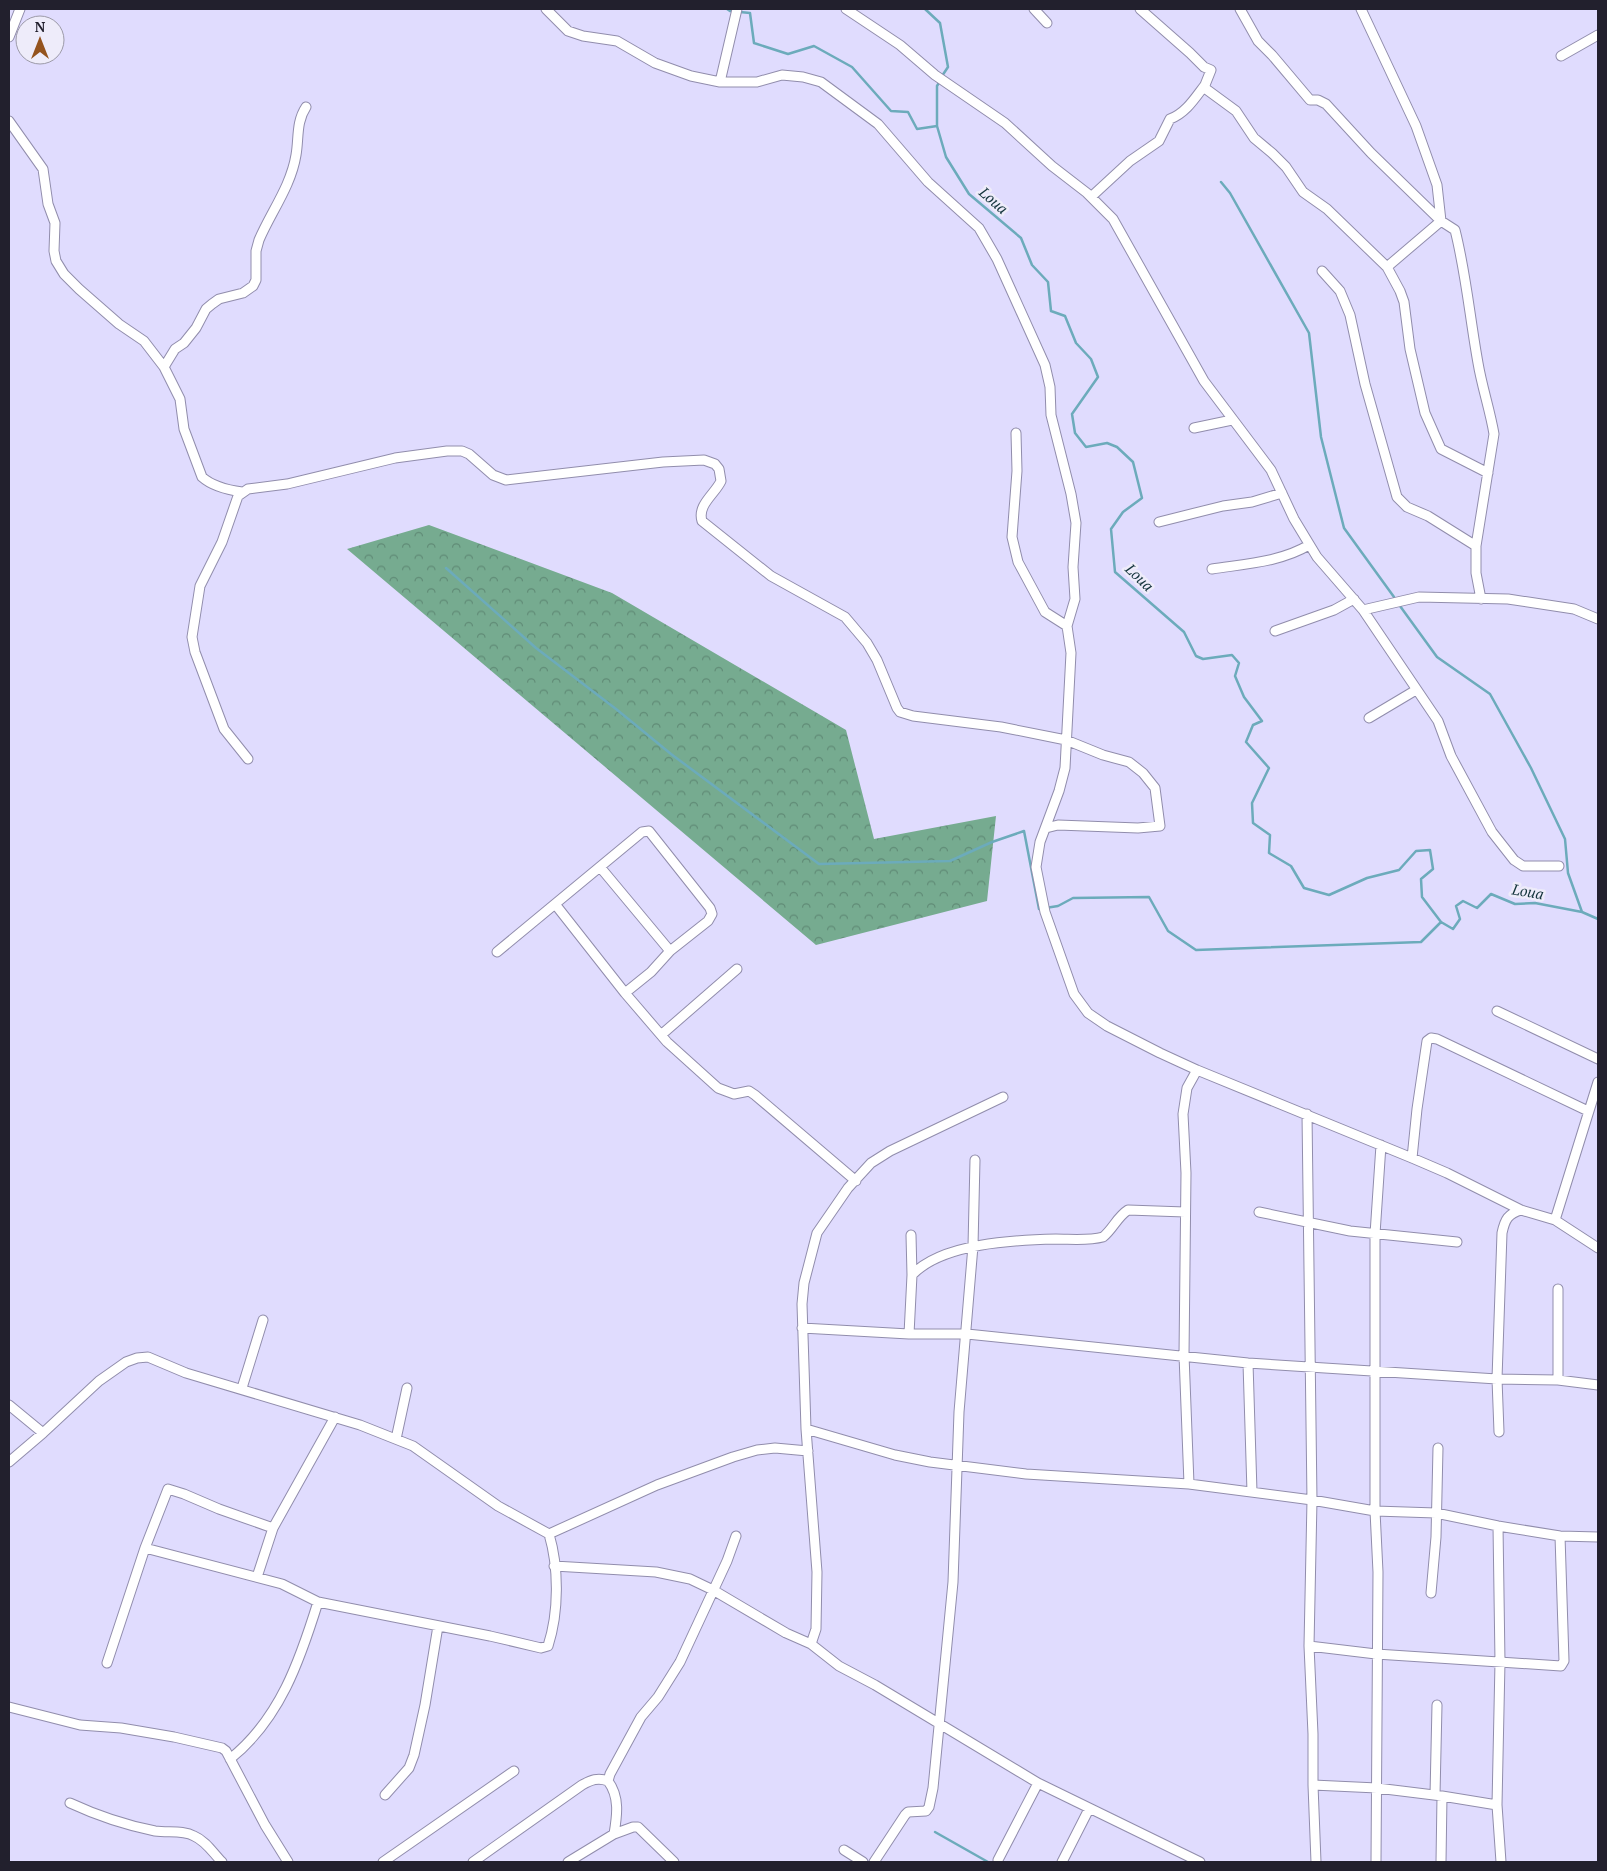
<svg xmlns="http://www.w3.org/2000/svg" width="1607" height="1871" viewBox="0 0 1607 1871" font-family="'PT Serif',serif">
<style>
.forest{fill:url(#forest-crowns)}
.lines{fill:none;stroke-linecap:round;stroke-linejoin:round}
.stream{stroke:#6cabbb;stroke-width:2.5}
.minor-casing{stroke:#918dac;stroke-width:11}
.minor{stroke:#fff;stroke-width:9}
.labels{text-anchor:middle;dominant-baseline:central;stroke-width:5;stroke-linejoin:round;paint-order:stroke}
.water-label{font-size:15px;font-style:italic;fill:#13333b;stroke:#eeecfa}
</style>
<defs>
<pattern id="forest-crowns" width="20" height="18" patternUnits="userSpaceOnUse" patternTransform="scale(1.25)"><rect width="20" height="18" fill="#76ab90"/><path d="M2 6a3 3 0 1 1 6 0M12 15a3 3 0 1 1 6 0" fill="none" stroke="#608b76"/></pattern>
</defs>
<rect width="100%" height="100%" fill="#e0dcfe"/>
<path class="forest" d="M429,525L612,593L846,730L874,839L996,816L987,901L816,945L347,549Z"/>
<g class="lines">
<path class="stream" d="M727,9L730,11L750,13L754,43L788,54L814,46L852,67L891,111L908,112L917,129L937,126L946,157L969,194L1021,238L1032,265L1048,282L1051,311L1065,316L1076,343L1091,359L1098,377L1072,414L1075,433L1086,447L1107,443L1117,447L1133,462L1142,498L1123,512L1111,529L1115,572L1184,632L1196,656L1203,659L1232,655L1239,663L1235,676L1244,697L1262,721L1253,725L1246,742L1269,768L1252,803L1253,823L1270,835L1269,853L1291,866L1304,888L1329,895L1367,878L1399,870L1416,851L1430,850L1433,869L1421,879L1422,897L1441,922L1453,929L1460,919L1456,906L1463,901L1477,908L1491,894L1515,904L1535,903L1582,912L1598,919
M925,9L940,23L948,67L942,76
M937,126V86L940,81
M1221,182L1230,193L1309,333L1321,437L1344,528L1394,597
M446,568L536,648L616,709L671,754L819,864L950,861L992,842L1024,831L1039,909L1058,906L1073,898L1149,897L1168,931L1196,950L1421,942L1441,922
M1400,606L1437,657L1490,694L1531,768L1565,839L1568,873L1582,912
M935,1832L988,1862"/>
<defs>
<path id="minor" d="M546,9L568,31L583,36L617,41L655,63L691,76L720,82H757L782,75L803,77L821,82L878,124L928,182L979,228L997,259L1045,365L1050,387L1051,415L1071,494L1076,523L1073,567L1075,599L1067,626L1071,653L1065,768L1059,791L1040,842L1036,867L1045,912L1074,994L1088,1013L1107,1026L1160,1053L1197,1070L1412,1158L1447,1173L1521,1210L1555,1220L1598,1248
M846,9L900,45L935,75L1005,123L1052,166L1087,193L1113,219L1204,381L1271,470L1294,519L1317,557L1363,610L1438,721L1451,756L1492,832L1514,860L1523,866H1559
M1034,9L1047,23
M1140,9L1190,53L1204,67L1211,70L1205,85L1206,89L1236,111L1254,138L1272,153L1286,167L1303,192L1327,209L1387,267
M1240,9L1258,41L1272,55L1310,100H1318L1326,104L1371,153L1441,221L1455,230C1466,273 1470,319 1478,363C1482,387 1490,410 1494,434L1476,546V573L1481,599
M1361,9L1416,126L1437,185L1441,221
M9,37L20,9
M1561,56L1598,35
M720,82L737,9
M9,121L43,169L48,204L55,223L54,251L56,261L64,274L79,289L119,324L144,341L164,367L180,399L184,429L202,477C212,486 228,490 242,492
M1091,197L1130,161L1159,141L1170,119C1186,113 1195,98 1205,85
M1441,221L1387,267L1400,291L1404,302L1410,349L1425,413L1441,449L1488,473
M1322,271L1340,291L1350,315L1365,384L1397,497L1407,507L1428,516L1476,546
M164,367L175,349L184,343L196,328L206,309L212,304L219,299L243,293L253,286L256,280V251L259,240C271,212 291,186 296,155C299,138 296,122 306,107
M1194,428L1232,420
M1016,433L1017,471L1012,537L1018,562L1045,612L1067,626
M1159,522L1223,506L1252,502L1282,493
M1212,569C1244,564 1281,562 1309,545
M1363,610L1419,597L1508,599L1574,609L1598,619
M1275,631L1334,610L1354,599
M1369,718L1416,690
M248,759L224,729L195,652L192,637L200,586L222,542L238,496L248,489L287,484L395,458L447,451H462L469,454L493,475L506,480L663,462L704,460L715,464L719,469L721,481C715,494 697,505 702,521L771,576L845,617L867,643L877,660L897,708L900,712L913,716L1001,727L1066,740L1103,755L1129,762L1143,773L1155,788L1160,826L1138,828L1058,825L1046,828
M600,867L670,951
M555,904L625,993L667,1042L718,1088L734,1094L749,1091L755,1095L856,1181
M497,952L642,832L649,831L710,908L712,914L708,921L670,951L651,972L625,993
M1497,1011L1598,1059
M661,1035L737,969
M1003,1097L890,1151L871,1163L848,1188L817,1233L804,1283L802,1304L806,1429L817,1572L816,1629L811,1644L839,1666L875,1685L1038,1783L1200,1862
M1307,1114L1312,1500L1309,1646L1313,1734V1785L1316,1862
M1412,1158L1417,1109L1427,1041L1431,1038L1437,1039L1588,1111
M1259,1212L1350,1231L1457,1242
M1555,1220L1598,1082
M912,1275C942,1243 1015,1240 1056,1239C1071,1239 1088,1241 1103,1237C1113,1229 1117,1217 1128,1210L1185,1212
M1558,1289V1380
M802,1328L909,1334H967L1248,1363L1497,1379L1558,1380L1598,1385
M909,1334L912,1275L911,1235
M1248,1363L1252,1492
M242,1388L263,1320
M9,1405L43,1433
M806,1429L895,1455L930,1462L1026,1474L1189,1484L1312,1500L1375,1511L1436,1513L1498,1526L1560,1536L1598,1537
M1499,1432L1497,1379L1502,1233C1505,1219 1508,1214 1521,1210
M396,1439L407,1388
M9,1462L43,1433L99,1381L126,1362L137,1358L148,1357L186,1373L360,1425L413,1446L498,1506L549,1534L657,1485L733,1457L757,1450L775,1448L808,1451
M1189,1484L1184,1355L1186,1173L1183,1114L1187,1088L1197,1070
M1498,1526L1500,1662L1497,1805L1501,1862
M145,1548L282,1584L318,1602L490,1636L541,1648L548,1646C559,1612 559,1568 549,1534
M554,1566L656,1572L690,1579L713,1590L786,1633L811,1644
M257,1577L273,1528L335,1417
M1431,1593L1436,1537L1438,1448
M1309,1646L1376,1654L1561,1666L1564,1661L1560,1536
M107,1663L145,1548L168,1489L184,1494L219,1509L273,1528
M9,1707L80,1725L121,1728L174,1737L222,1748L226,1751L265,1825L288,1862
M230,1759C280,1719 300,1660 318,1602
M1313,1785L1377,1788L1442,1796L1497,1805
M385,1795L409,1768L414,1755L425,1705L438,1626
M1435,1795L1437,1705
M70,1803C98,1816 125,1825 155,1831C168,1833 183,1830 194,1836C206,1841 213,1853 222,1862
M614,1834L633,1827H638L674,1862
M844,1850L863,1862
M998,1860L1038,1783
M383,1862L514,1771
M473,1862L582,1785C591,1780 598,1777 608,1781
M568,1862L614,1834C617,1816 620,1797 608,1781L610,1774L641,1717L658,1697L680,1662L727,1561L736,1536
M874,1862L905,1815L908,1812L926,1811L929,1807L933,1788L953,1582L959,1412L973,1246L975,1160
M1062,1862L1089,1809
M1376,1862L1378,1572L1375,1511V1234L1381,1145
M1441,1862L1442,1796"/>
</defs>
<use href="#minor" class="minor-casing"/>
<use href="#minor" class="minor"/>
</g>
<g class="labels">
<g class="water-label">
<text transform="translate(994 200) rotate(41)">Loua</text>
<text transform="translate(1140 577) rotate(44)">Loua</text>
<text transform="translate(1528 891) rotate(10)">Loua</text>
</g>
</g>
<rect width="1607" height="1871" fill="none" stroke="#22202d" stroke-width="20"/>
<g transform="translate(40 40)"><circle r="24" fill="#eeecfa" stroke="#9c9aa8"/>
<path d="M0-4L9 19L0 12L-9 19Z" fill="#94531e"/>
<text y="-8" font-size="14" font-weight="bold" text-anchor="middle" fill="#22202d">N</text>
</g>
</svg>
